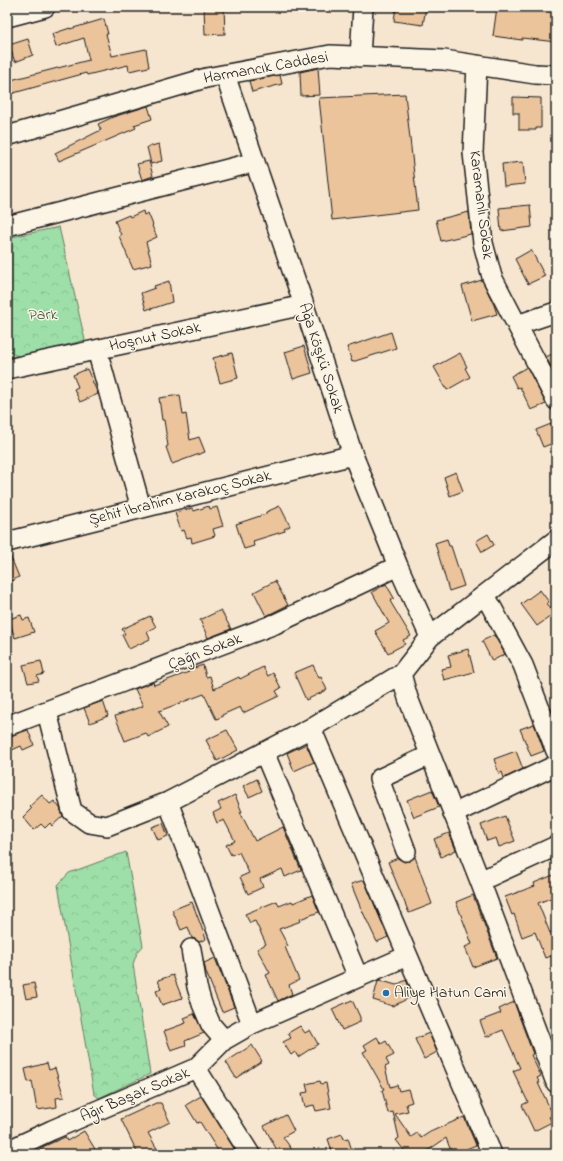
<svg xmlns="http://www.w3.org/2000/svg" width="563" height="1161" viewBox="0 0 563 1161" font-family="'Indie Flower',sans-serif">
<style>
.forest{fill:url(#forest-crowns);stroke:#5d7e62}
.building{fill:#ecc49c;stroke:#1c1c1c}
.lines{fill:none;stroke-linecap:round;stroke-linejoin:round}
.minor-casing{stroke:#1c1c1c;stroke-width:22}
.minor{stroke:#fcf5e5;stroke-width:19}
.poi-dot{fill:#1f6fb2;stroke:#fcf5e5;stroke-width:1.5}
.labels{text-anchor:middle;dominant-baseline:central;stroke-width:3;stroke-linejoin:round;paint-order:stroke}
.street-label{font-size:16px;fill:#1c1c1c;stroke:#fcf5e5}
.park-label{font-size:16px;fill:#435646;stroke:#fcf5e5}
.poi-label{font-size:16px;fill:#1c1c1c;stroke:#fcf5e5;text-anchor:start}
</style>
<defs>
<pattern id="forest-crowns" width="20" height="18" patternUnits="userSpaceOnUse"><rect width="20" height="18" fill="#9edfa9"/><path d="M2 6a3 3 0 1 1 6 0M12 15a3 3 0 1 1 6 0" fill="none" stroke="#88bf91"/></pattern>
</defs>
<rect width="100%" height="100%" fill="#f7e6cf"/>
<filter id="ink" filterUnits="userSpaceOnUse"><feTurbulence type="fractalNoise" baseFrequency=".025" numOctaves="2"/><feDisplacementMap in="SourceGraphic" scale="8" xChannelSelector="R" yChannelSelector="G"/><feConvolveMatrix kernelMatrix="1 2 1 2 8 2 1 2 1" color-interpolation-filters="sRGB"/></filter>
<g filter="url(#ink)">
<path class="forest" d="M59,227L85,340L19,358L9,351L7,342V238Z
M126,852L143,946L137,953L133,964L150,1074L99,1098L94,1094L58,885L69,873Z"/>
<path class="building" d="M204,7H224L225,34L205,35Z
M396,7H426L423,25L394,21Z
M497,7H520L556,12V42L522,38V40L493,36Z
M104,19L108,34H106L112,56L146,49L149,67L129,71L128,65L87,75L86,73L10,94V91L7,92V81L89,60L84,38L56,47L52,34L70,28V29Z
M28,39L33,55L15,62L9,45Z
M318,68L320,95L301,96L300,72Z
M280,75L282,84L252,92L249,81Z
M405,94L418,210L332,220L319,98Z
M513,97L541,98V128H536V130H519V113H513Z
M148,106L152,119L134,125L136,128L59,161L55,153L101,130L98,124L113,117Z
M159,144L162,161L151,164L147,147Z
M149,161L153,176L142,180L137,164Z
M523,162L525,184L504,186L502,164Z
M530,205L532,227L501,231L499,208Z
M143,211L144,215L148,213L153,225L152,226L157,237L146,242L152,264L133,269L119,236L121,235L115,221L129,215L130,217Z
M469,212L471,234L441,241L436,220Z
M531,250L545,276L528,284L515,259Z
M482,280L494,305L497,314L472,321L462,286Z
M169,281L172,302L151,309V308L146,310L141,293L155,288L154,286Z
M391,332L396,348L352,362L347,347Z
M304,346L312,373L293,379L285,352Z
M556,352V376L546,357Z
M232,353L238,378L220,383L213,358Z
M460,353L467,367L465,368L470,377L447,390L434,367Z
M527,367L546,404L531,410L520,387L517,388L511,376Z
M87,369L98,394L80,402L74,389L78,387L73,375Z
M180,395L183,415L186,414L190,440L199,437L205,452L172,464L166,447L168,446L164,420H162L159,398Z
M556,422V442L543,447L536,430Z
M456,472L463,491L450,496L444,477Z
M209,506L210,509L217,507L223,526L213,529L215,536L192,543L191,537L187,538L184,530L181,531L175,513L192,508L194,511Z
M280,506L290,526L284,529L285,531L253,541L254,546L244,549L236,524L266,514V512Z
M488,534L494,545L482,552L476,541Z
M447,539L449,546H451L464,586L449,591L435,543Z
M7,553H9L19,577L7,583Z
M275,581L288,605L266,616L254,592Z
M386,584L394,598L390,601L411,636L403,640L405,644L388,653L375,631L389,623L372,592Z
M540,590L549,602L547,603L554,614L537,626L521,604Z
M221,610L231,629L208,638L200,620Z
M21,615L23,620L29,618L34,632L15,638L9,619Z
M150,616L156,627L147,632L150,639L129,649L122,635L125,634L122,629Z
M494,635L505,654L492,661L482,641Z
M468,649L474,672L444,680L441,669L451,667L448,655Z
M41,661L44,674L37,676L39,681L28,683L23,665Z
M203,665L206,677L210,676L214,689L239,677L240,679L263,667L268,676L273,673L281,688L276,691L279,696L243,713L240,707L222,715V717L216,719L204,694L159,711L168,727L148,737L146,733L125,741L115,716L143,706L135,689L153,682L154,685L189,672L188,670Z
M313,665L319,678L321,677L327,690L306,700L294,673Z
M103,701L108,716L90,723L84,708Z
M534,724L544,751L531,756L520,729Z
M28,730L34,745L23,750L21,746L12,750L7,737Z
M227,730L238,750L217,761L206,740Z
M306,744L314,762L294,771L287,753Z
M516,751L523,769L504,778L502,772L499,774L494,759Z
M257,779L262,791L249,797L243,786Z
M432,790L439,807L414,817L407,800Z
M42,795L50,804L54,801L60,808L63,816L52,826L50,823L45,828L41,824L34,830L23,817L32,808L30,806Z
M235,795L242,812H240L255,841L283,827L301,870L285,877L282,869L260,879L263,887L248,894L240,877L249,873L239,852L231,855L226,845L235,841L224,820L217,823L213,813L221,809L218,803Z
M505,816L515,841L499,847L496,838L487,841L481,825Z
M163,823L168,836L158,840L152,827Z
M449,833L456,850L441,857L434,839Z
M415,857L432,904L409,913L388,862L398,858L404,862L409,861Z
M556,874V896L538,903L550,933L556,930V954L545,958L535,932L522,937L514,914L512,915L505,897L535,886L534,883Z
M364,880L388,937L377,942L360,906L351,884Z
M312,895L319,912L300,919L301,921L279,929L288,946L285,947L299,980L289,985L292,994L278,1001L266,975L270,973L257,949L266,944L255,921L250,923L245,914L277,901L279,906L292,901L293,903Z
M473,895L497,958L473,967L465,947L472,944L456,902Z
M192,902L206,939L199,942L195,939L192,938L188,927L181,930L172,910Z
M215,958L234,1007L222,1012L206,972L204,963Z
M173,975L182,998L162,1005L156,991L161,989L158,980Z
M379,980L396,985L406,980L413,996L393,1006L373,1000L378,981Z
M34,983L37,997L26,999L23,985Z
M352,1000L360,1017V1022L342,1030L332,1009Z
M514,1002L533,1054L531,1055L541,1076L537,1078L540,1083H538L553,1115L549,1117L552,1122L534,1131L522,1105L528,1102L513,1071L520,1068L503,1030L486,1037L480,1021L501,1013L499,1009Z
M194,1014L204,1033L185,1041L186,1046L171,1051L164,1031L186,1023L184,1018Z
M300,1026L305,1033L310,1030L318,1044L298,1057L295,1052L291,1055L283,1042L291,1038L288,1033Z
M429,1033L437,1052L424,1059L415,1039Z
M377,1037L381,1044L386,1041L394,1055L386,1059L389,1065L385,1067L390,1087L397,1085L399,1091L408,1089L412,1102L406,1104L408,1111L395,1114L411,1137L417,1133L421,1138L430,1132L464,1117L476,1145L459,1152L457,1149L451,1151L446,1138L423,1154H407L396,1140L399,1138L393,1112L388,1113L382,1090L384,1089L363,1052L367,1050L364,1045Z
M252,1045L262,1061L236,1078L226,1062Z
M47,1063L49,1070L55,1068L64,1097L56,1098L57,1107L37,1110L32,1081L28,1082L25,1069Z
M320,1081L321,1084L326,1083L331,1108L316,1111L314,1105L305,1107L302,1093L308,1092L306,1084Z
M201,1096L235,1150L229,1154H220L200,1122L197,1123L186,1105Z
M156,1103H161L170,1122L148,1133L160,1154H138L121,1119Z
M286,1115L294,1131L283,1137L295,1154H279L264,1126Z
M84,1131L98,1154H44L40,1148L65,1137L67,1141Z
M342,1134L344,1139L348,1138L353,1154H333L328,1139Z"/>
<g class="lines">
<defs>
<path id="minor" d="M7,17L45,7
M360,57L363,7
M477,65L473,153L483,243L492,277L556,400
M225,75L304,305L353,455L398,566L430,637
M7,136L206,78L330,55L444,60L535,74L556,75
M7,226L255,162
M517,325L556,312
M97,350L141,508
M7,369L304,305
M556,540L430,637L401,674L408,698L480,881L556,1083
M7,542L353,455
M485,595L523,665L556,751
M47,712L72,811L89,823L107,826L168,802L311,728L401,674
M7,726L275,624L398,566
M311,728L492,1154
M264,752L358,977
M168,802L198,880L252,1024
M453,814L552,767H556
M406,851L379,779L430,755
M480,881L556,846
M191,949L197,987L202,1004L211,1025L224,1040
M196,1068L250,1154
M7,1151L52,1130L196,1068L224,1040L252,1024L407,956"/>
</defs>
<use href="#minor" class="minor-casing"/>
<use href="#minor" class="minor"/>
</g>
</g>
<circle class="poi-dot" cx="386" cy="993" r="4"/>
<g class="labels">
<g class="street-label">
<text transform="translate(266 68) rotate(-10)">Harmancık Caddesi</text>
<text transform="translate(481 205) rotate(83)">Karamanlı Sokak</text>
<text transform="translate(155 337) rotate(-12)">Hoşnut Sokak</text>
<text transform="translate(321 358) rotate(72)">Ağa Köşkü Sokak</text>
<text transform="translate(180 498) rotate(-14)">Şehit İbrahim Karakoç Sokak</text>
<text transform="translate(205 652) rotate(-21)">Çağrı Sokak</text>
<text transform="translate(135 1095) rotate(-23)">Ağır Başak Sokak</text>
</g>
<g class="park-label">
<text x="43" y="315">Park</text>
</g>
<g class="poi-label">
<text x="394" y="993">Aliye Hatun Cami</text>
</g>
</g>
<rect width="563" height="1161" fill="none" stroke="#fcf5e5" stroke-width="24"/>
<rect x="12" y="12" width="539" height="1137" fill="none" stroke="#1c1c1c" stroke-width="1.5" filter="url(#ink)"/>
</svg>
